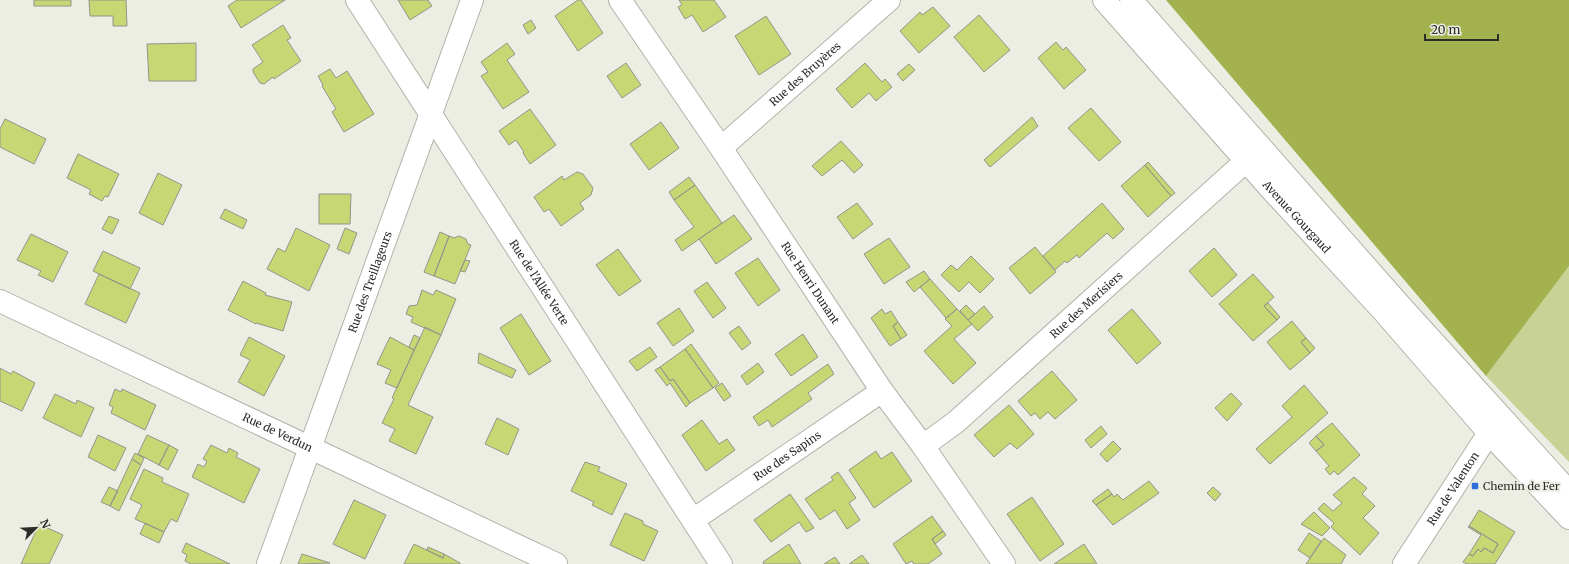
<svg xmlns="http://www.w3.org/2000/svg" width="1569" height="564" viewBox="0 0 1569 564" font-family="Merriweather,serif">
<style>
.green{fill:#c7d294}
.forest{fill:#a3b24e}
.building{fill:#c7d773;stroke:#93958c}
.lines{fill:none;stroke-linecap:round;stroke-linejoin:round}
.minor-casing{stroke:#b1b3a9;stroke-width:24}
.secondary-casing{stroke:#b1b3a9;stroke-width:24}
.minor{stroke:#fff;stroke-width:22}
.secondary{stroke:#fff;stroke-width:22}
.poi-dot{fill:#2d6fdc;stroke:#eceee4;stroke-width:1.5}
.labels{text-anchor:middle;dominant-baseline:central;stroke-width:4;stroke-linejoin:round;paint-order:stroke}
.street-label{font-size:11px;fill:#2c2d29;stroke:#eceee4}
.poi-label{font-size:11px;fill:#2c2d29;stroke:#eceee4;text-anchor:start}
</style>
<rect width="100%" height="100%" fill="#eceee4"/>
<path class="green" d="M1569,266V462L1486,376Z"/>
<path class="forest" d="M1166,0H1569V266L1486,376Z"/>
<path class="building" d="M34,0H71V6H34Z
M89,0H126L127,26H113V16H90Z
M237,0H285L241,28L228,6Z
M398,0H428L432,6L410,20Z
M578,0H581L603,33L578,51L555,16Z
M679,0H714L726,17L703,32L692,15L685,19L678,7L682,5Z
M933,7L950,26L919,53L900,31L920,12L922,15Z
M979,15L1010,50L984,72L954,37Z
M766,16L791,54L759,75L735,36Z
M531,20L536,28L528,34L523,25Z
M283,25L291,38L287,40L301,61L274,79L273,77L264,84L260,83L253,72V69L263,62L252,45Z
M1056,42L1063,50L1066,47L1086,70L1064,89L1038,58Z
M196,43V81H149L147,44Z
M507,43L515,54L507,60L529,92L503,109L481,76L488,72L481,62Z
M626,63L641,85L622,98L607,76Z
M865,63L882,82L885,79L892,87L876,101L869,93L852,108L836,89Z
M909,64L915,70L903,81L897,74Z
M330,69L336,78L347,71L374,114L344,132L332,112L336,109L322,86L323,85L318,76Z
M1091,108L1121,142L1099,161L1068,128Z
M530,109L556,145L530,164L523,153L524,152L516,140L509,145L499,131Z
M1032,117L1038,126L990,167L984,160Z
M5,119L46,139L34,164L0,147V129Z
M661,122L679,148L649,170L630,144Z
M841,141L863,165L854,173L842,160L822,176L812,166Z
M78,154L119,174L108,197L105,196L102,201L89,194L91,190L67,178Z
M1148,162L1175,193L1171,196L1145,165Z
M1145,165L1171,196L1148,217L1121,186Z
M577,172L583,174L593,188L591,195L580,203L584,209L561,226L549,209L544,212L534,197L562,176L564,180Z
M158,173L182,185L163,225L139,213Z
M689,177L695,185L674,200L669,192Z
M695,185L722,223L682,251L675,240L694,227L674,200Z
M319,194H351L350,224H319Z
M857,203L873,224L853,239L837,217Z
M1102,203L1124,229L1113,239L1107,233L1079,258L1077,255L1067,263L1065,261L1055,270L1043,256Z
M225,209L247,220L243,229L220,218Z
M734,215L752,239L716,264L699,239Z
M109,216L119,220L112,234L102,229Z
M296,228L330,245L309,291L267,269L278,248L285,252Z
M345,228L357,233L349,254L337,249Z
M440,232L449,236L434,276L424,272Z
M31,234L68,252L53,282L38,275L41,271L17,260Z
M449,236L454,238L459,236L466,239L468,244L471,245L455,284L434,276Z
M889,238L910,267L884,284L864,254Z
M1035,247L1056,272L1030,294L1009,268Z
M1214,248L1237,275L1212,297L1189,271Z
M618,249L641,281L619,296L596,265Z
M103,251L140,268L130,289L93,271Z
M971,256L994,279L980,293L969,282L959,292L941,275L951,265L957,270Z
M758,258L780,290L758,306L735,273Z
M465,260L470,261L465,272L460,271Z
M924,271L930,279L914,292L906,282Z
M99,274L140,293L126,323L85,304Z
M1253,274L1274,297L1264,306L1277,320L1253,341L1219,304Z
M930,279L957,309L946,318L920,287Z
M243,281L266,293L265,295L292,302L283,331L256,323V324L228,310Z
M707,282L726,308L713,318L694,291Z
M422,290L433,295L436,290L456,299L441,335L411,322L413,317L406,314L409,306L417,305Z
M1268,303L1280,317L1277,320L1264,306Z
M966,305L975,314L968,320L960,311Z
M984,306L993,317L978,331L968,320Z
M679,308L694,331L673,346L657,323Z
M882,309L885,314L891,311L898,322L893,326L901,339L890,346L871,318Z
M957,309L972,324L954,339L976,363L953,384L924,351L952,326L945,319Z
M1132,309L1161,343L1137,364L1108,330Z
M521,314L551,361L529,375L500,328Z
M1292,321L1306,338L1301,342L1310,353L1290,370L1267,342Z
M898,322L907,335L901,339L893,326Z
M739,326L751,343L742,350L729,333Z
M425,327L441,335L408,405L433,417L416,454L389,441L395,429L382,423L394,399L392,398Z
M803,334L818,357L791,376L775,354Z
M414,335L420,338L414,350L409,347Z
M249,337L285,356L264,396L238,382L250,360L240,355Z
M390,337L414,350L397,388L385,383L391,370L377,364Z
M1306,338L1315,348L1310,353L1301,342Z
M691,344L719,383L713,388L685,349Z
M650,347L657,357L637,371L629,361Z
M685,349L713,388L690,403L673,379L670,381L660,367Z
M479,353L516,370L512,378L478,363Z
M758,363L764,372L747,385L741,376Z
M828,364L834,374L808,393L812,399L772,427L768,420L759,426L753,417Z
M660,367L670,381L673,379L690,403L686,407L670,383L667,386L655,370Z
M0,368L11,374L13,371L35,383L22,411L0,401Z
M1052,371L1077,400L1055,419L1048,412L1040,419L1035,413L1031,416L1018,401Z
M722,383L731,396L724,401L715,388Z
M1304,385L1328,413L1270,464L1256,449L1292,417L1282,406Z
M115,389L121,392L122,389L156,405L145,430L111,413L113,407L109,405Z
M1231,393L1242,404L1227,421L1215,408Z
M55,394L76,404L77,400L94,408L81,437L43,418Z
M1009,405L1034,434L1017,449L1010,443L994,457L974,435Z
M497,418L519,429L508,455L485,444Z
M702,420L719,444L727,439L735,450L706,471L682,435Z
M1332,423L1360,455L1338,475L1334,471L1330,475L1325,469L1329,466L1316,451L1324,445L1316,436Z
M1101,426L1107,434L1091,448L1085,440Z
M98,435L126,448L115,471L88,457Z
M147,435L169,445L159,465L138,454Z
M1316,436L1324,445L1316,451L1309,443Z
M1113,441L1121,449L1107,462L1100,454Z
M169,445L178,450L168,470L159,465Z
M211,445L227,453L229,448L238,453L236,457L260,469L244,503L192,477L198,464L204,467L207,461L203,459Z
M876,451L881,459L892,452L912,481L874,508L849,470Z
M135,453L144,458L141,465L132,459Z
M132,459L141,465L119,511L110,506Z
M585,462L600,467L598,471L627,484L612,515L592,505L594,502L571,491Z
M144,469L163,478L162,482L189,494L177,522L171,519L164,532L135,519L142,505L130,499Z
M838,472L856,498L849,503L860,520L847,529L835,510L820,520L805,499L833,480L831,477Z
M1354,477L1367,488L1362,494L1375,506L1363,518L1379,533L1360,555L1331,527L1334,523L1318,509L1324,503L1333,511L1342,503L1333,495Z
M1149,481L1159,493L1113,525L1096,505L1112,494L1114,497L1117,494L1123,500Z
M109,487L118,491L110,506L101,502Z
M1213,487L1221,494L1215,501L1207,493Z
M1108,489L1112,494L1096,505L1092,501Z
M790,494L814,528L806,532L799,522L771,542L754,520Z
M1032,497L1064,544L1040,561L1007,514Z
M354,500L386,515L365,559L333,544Z
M1479,510L1515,532L1495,564H1467L1463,562L1469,554L1473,556L1478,549L1481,552L1484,548L1493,553L1498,544L1469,526Z
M1314,512L1330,528L1322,536L1301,524Z
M625,513L643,521V524L658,531L644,561L610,545Z
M932,516L943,531L932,539L942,554L928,564H914L912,561L906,564L893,544Z
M145,523L164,532L159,543L140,534Z
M39,524L63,535L49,564H21Z
M1469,526L1498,544L1493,553L1484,548L1481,552L1478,549L1473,556L1469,554L1481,535L1468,527Z
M943,531L946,535L935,544L932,539Z
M1309,533L1321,541L1310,558L1298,550Z
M1324,538L1346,555L1341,564H1306Z
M186,543L230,564H191L185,561L187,555L182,552Z
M414,544L443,558L444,554L460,563V564H404Z
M789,544L801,564H764L763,562Z
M1084,544L1097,564H1054Z
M428,547L444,554L443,558L427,550Z
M302,554L330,563L298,564Z
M862,555L869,564H849Z
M835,557L840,564H824Z"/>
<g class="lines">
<defs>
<g id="minor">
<path id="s1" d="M357,0L721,564"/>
<path id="s2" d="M620,0L721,148L882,391L923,446L1004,564"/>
<path id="s3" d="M721,148L889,0"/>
<path id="s4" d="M0,301L556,564"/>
<path id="s5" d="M923,446L956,422L1246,161"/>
<path id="s6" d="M693,520L882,391"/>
<path id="s7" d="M268,564L472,0"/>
<path id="s8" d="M1404,564L1489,433L1495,416"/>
</g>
<g id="secondary">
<path id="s9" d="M1104,0L1270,188L1384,312L1489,433L1569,518"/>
<path d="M1131,0L1398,303L1569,492"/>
</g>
</defs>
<use href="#minor" class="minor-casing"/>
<use href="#secondary" class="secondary-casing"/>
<use href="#minor" class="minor"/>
<use href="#secondary" class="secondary"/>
</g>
<rect class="poi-dot" x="1471" y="482" width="8" height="8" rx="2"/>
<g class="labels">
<g class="street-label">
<text stroke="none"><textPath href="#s3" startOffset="112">Rue des Bruyères</textPath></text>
<text stroke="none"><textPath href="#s9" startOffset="290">Avenue Gourgaud</textPath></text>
<text stroke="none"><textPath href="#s7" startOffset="300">Rue des Treillageurs</textPath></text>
<text stroke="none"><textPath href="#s1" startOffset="336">Rue de l'Allée Verte</textPath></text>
<text stroke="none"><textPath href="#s2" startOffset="341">Rue Henri Dunant</textPath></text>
<text stroke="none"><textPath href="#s5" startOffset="216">Rue des Merisiers</textPath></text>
<text stroke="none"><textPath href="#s4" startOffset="307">Rue de Verdun</textPath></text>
<text stroke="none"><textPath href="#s6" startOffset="114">Rue des Sapins</textPath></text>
<text stroke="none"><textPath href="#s8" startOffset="90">Rue de Valenton</textPath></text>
</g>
<g class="poi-label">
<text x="1483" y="486">Chemin de Fer</text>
</g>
</g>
<g transform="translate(36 528) rotate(66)" stroke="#eceee4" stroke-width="3" paint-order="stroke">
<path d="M0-3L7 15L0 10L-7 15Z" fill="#2c2d29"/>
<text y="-6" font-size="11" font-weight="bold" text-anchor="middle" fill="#2c2d29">N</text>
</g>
<path d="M1425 34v6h73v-6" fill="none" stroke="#2c2d29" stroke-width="2"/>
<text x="1431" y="34" font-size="12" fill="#2c2d29" stroke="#eceee4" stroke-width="3" paint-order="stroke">20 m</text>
</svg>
